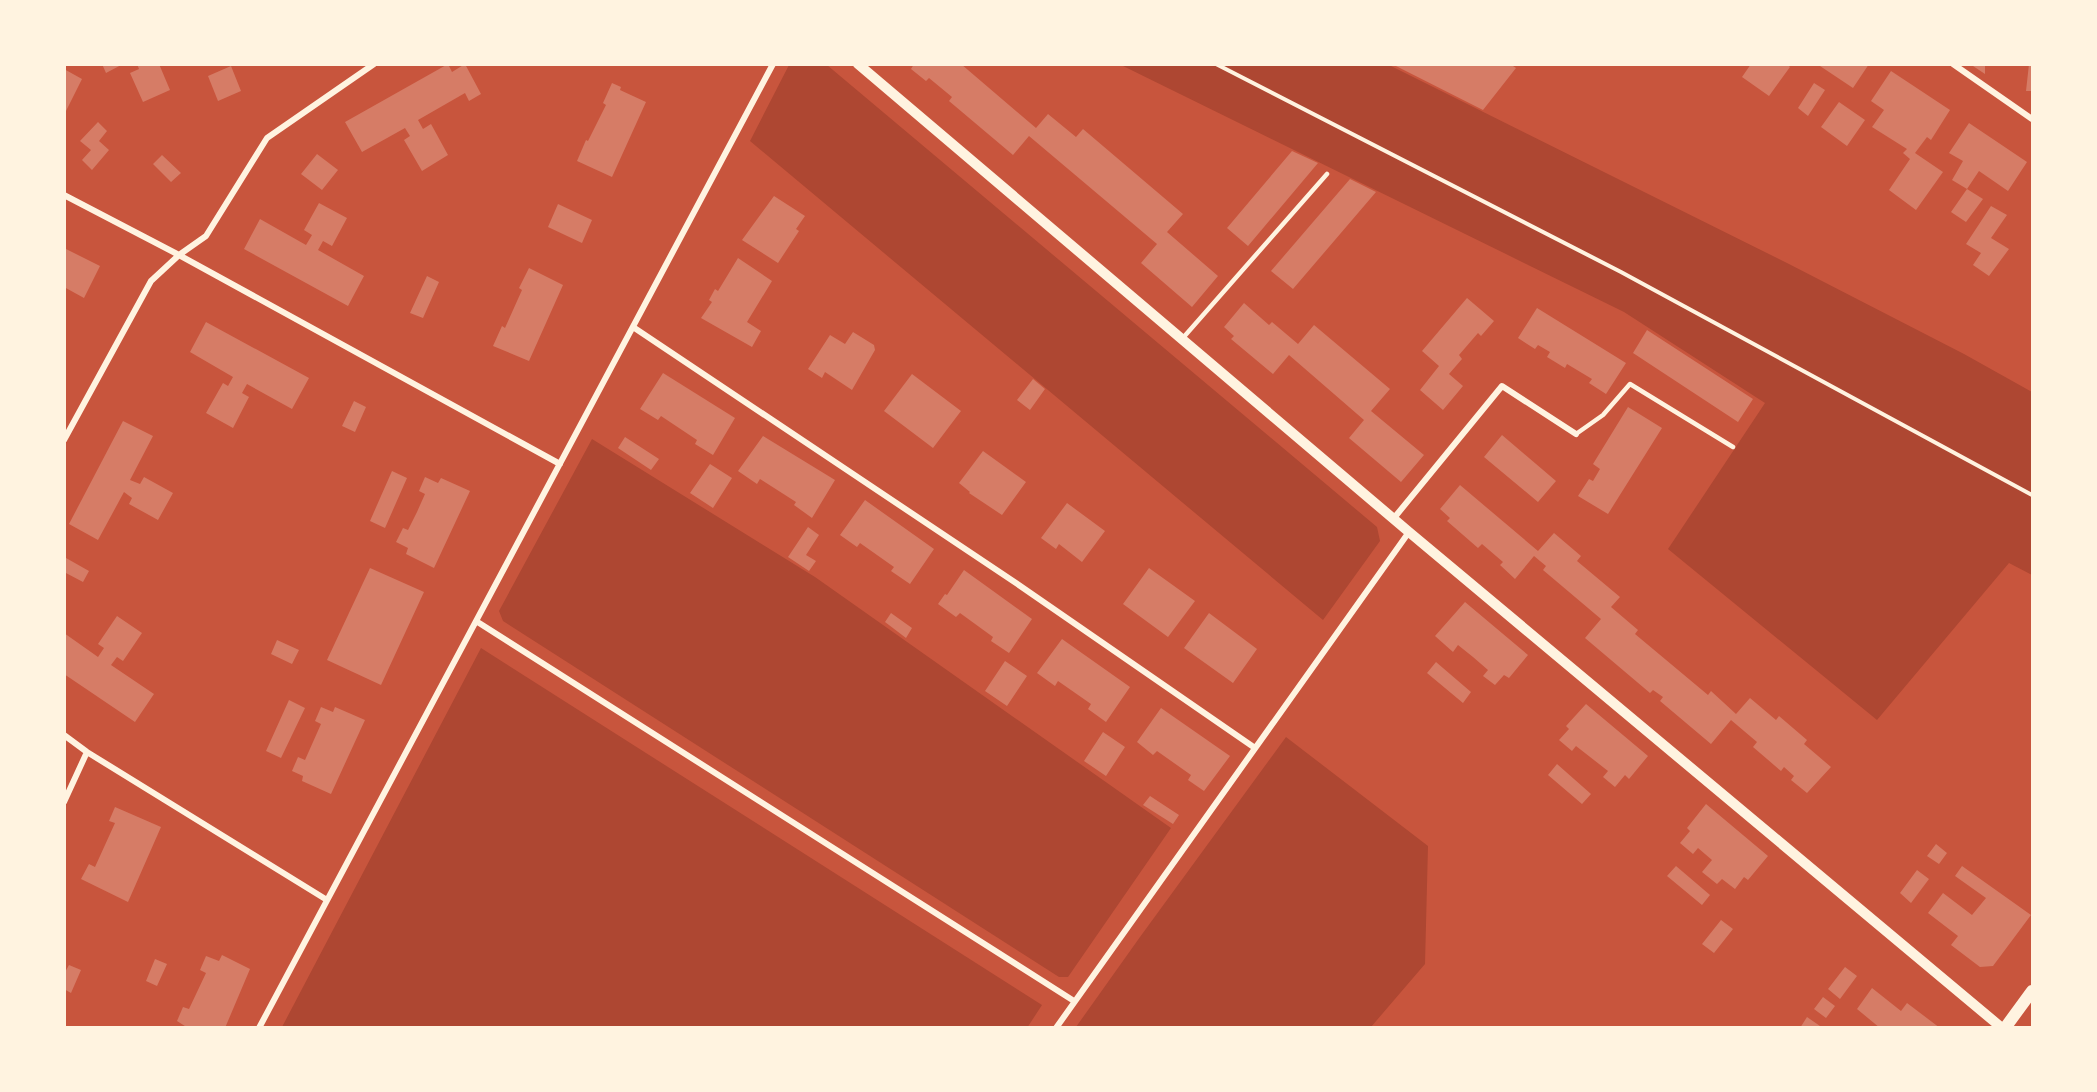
<svg xmlns="http://www.w3.org/2000/svg" width="2097" height="1092" viewBox="0 0 2097 1092" font-family="'Nunito Sans',sans-serif">
<style>
.green{fill:#ae4732}
.building{fill:#d67c66}
.lines{fill:none;stroke-linecap:round;stroke-linejoin:round}
.path{stroke:#fff3e0;stroke-width:4}
.service{stroke:#fff3e0;stroke-width:4.5}
.minor{stroke:#fff3e0;stroke-width:6}
.tertiary{stroke:#fff3e0;stroke-width:10}
.secondary{stroke:#fff3e0;stroke-width:12}
</style>
<rect width="100%" height="100%" fill="#c8553d"/>
<path class="green" d="M789,65H827L1377,527L1380,541L1323,620L750,141Z
M1121,65H1389L1787,263L1964,354L2032,392V575L2009,563L1877,720L1668,549L1765,403L1624,312Z
M592,439L815,577L1171,828L1068,977H1059L503,621L499,611Z
M481,648L1042,1005L1027,1028L282,1027Z
M1286,737L1428,846L1425,964L1371,1027H1076L1140,937Z"/>
<path class="building" d="M102,64H123L106,73Z
M137,64H159L170,90L143,102L130,73L139,69Z
M448,64L452,72L465,64L481,94L469,101L465,93L418,120L423,129L431,124L448,155L422,171L404,140L410,136L405,128L362,152L345,122Z
M914,64H961L1036,128L1048,114L1076,137L1083,129L1183,214L1167,232L1218,276L1192,307L1141,263L1157,244L1029,136L1013,155L949,101L952,97L929,78L926,81L911,69Z
M1392,64H1510L1516,68L1483,110Z
M1751,64H1787L1790,67L1769,96L1742,77Z
M1817,64H1869L1853,88Z
M1970,64H1985V74Z
M2029,64H2032V91H2026Z
M231,66L241,91L218,101L208,76Z
M64,69L82,79L64,115Z
M1891,71L1950,110L1931,140L1927,137L1915,153L1943,172L1916,210L1889,190L1910,159L1903,153L1907,149L1872,127L1884,110L1871,101Z
M612,83L621,87L620,90L646,102L612,177L577,161L586,140L588,141L606,105L603,103Z
M1814,83L1825,90L1808,116L1798,108Z
M1839,102L1865,120L1847,146L1821,127Z
M98,122L107,131L99,141L109,150L92,170L82,160L91,150L80,141Z
M1969,123L2027,162L2008,191L1979,171L1967,189L1952,180L1963,161L1949,153Z
M1292,151L1318,163L1248,246L1227,228Z
M317,154L338,170L322,190L301,174Z
M162,155L181,173L171,182L153,164Z
M1350,179L1376,192L1293,289L1271,271Z
M1967,189L1983,199L1966,222L1951,212Z
M774,196L805,216L796,229L799,231L778,263L742,240Z
M319,203L347,218L332,246L323,241L318,250L364,276L348,306L244,249L260,219L306,245L312,235L304,230Z
M558,204L592,220L582,243L548,227Z
M1991,206L2007,215L1991,238L2009,249L1989,276L1973,265L1981,253L1966,244Z
M64,248L100,266L84,298L64,287Z
M738,258L772,281L747,322L761,331L752,347L701,318L712,302L709,300L715,289L718,291Z
M529,268L563,285L529,361L493,346L502,326L505,328L522,290L519,288Z
M427,276L439,282L423,318L410,313Z
M1467,298L1494,321L1481,336L1478,333L1459,355L1462,359L1449,374L1463,386L1443,410L1420,390L1439,366L1422,351Z
M1244,303L1269,325L1272,322L1298,344L1314,325L1390,389L1371,411L1424,455L1401,482L1349,438L1364,420L1289,355L1273,374L1231,339L1234,336L1224,327Z
M1537,308L1626,363L1606,394L1589,383L1592,379L1567,364L1565,368L1547,357L1550,352L1538,345L1535,349L1518,338Z
M206,322L309,378L292,409L247,384L242,393L249,397L233,428L206,413L223,383L228,386L233,377L190,352Z
M1647,330L1753,399L1738,422L1633,353Z
M853,332L874,345L875,350L852,390L825,372L822,378L808,369L830,335L845,344Z
M663,373L735,418L713,455L695,444L697,440L661,416L658,420L640,409Z
M912,374L961,411L933,448L884,411Z
M1033,379L1045,389L1030,410L1017,400Z
M354,401L366,407L355,432L342,426Z
M1628,407L1662,428L1608,514L1578,496L1589,479L1593,481L1600,469L1593,464Z
M123,421L153,436L130,480L140,484L144,477L173,493L158,520L129,504L132,498L124,492L98,540L69,524Z
M1502,435L1556,481L1538,502L1484,457Z
M763,436L835,480L812,518L794,505L796,502L760,479L757,484L738,471Z
M625,437L659,459L651,470L618,448Z
M983,451L1026,482L1002,515L969,493L970,492L959,483Z
M710,464L732,478L713,508L690,493Z
M392,471L407,478L385,528L370,521Z
M425,477L438,483L441,478L470,491L434,568L406,554L408,548L396,542L403,528L408,530L417,512L425,494L419,491Z
M1460,485L1538,551L1554,533L1581,556L1577,561L1620,597L1611,607L1638,630L1635,634L1708,695L1711,691L1736,714L1750,698L1776,720L1779,716L1807,740L1804,744L1831,767L1807,793L1791,780L1794,776L1784,767L1781,771L1753,747L1757,742L1731,720L1711,744L1660,701L1663,697L1653,690L1650,693L1585,638L1601,619L1543,570L1546,566L1534,556L1515,579L1500,565L1503,562L1482,544L1478,548L1447,521L1450,518L1440,509Z
M865,500L934,549L910,584L891,571L894,567L860,543L857,547L840,535Z
M1067,503L1105,531L1082,562L1059,544L1056,549L1041,538Z
M808,527L819,535L806,555L816,561L809,571L788,557Z
M66,558L89,571L83,582L64,572Z
M370,568L424,592L381,685L327,660Z
M1149,568L1195,601L1168,637L1123,604Z
M964,570L1032,619L1009,653L991,641L993,637L960,613L956,617L938,604L945,594L947,595Z
M1465,602L1528,655L1509,678L1504,675L1495,685L1483,676L1488,670L1473,657L1458,645L1453,652L1435,636Z
M891,613L912,628L906,638L885,622Z
M1209,613L1257,649L1233,683L1184,648Z
M117,616L142,633L123,661L117,657L111,665L154,694L135,722L64,674V633L98,657L104,648L98,644Z
M1062,639L1130,687L1106,722L1088,709L1091,704L1058,681L1055,686L1037,673Z
M277,640L299,650L292,664L271,654Z
M1005,661L1027,676L1007,706L985,691Z
M1436,662L1471,692L1463,703L1427,673Z
M289,700L305,708L281,758L266,751Z
M1586,704L1648,756L1629,779L1625,775L1615,787L1603,777L1608,771L1576,746L1572,751L1559,740L1569,729L1566,726Z
M321,707L333,712L335,707L365,720L331,794L302,781L303,776L292,771L298,757L305,760L321,724L315,721Z
M1161,708L1230,756L1204,791L1188,780L1191,775L1157,751L1153,755L1137,742Z
M1103,732L1125,747L1106,776L1084,761Z
M1557,764L1591,794L1582,804L1548,775Z
M1150,796L1179,815L1173,824L1143,805Z
M1706,804L1768,856L1748,880L1744,877L1735,889L1722,879L1717,884L1702,872L1712,860L1698,848L1693,854L1680,843L1690,831L1687,828Z
M115,807L161,827L128,902L81,879L89,864L95,867L115,823L109,821Z
M1936,844L1947,853L1939,864L1927,856Z
M1676,866L1710,895L1702,905L1667,876Z
M1962,866L2031,915L1993,966L1980,967L1951,945L1958,936L1928,913L1943,893L1972,915L1986,898L1955,876Z
M1917,870L1929,879L1911,903L1900,893Z
M1721,920L1733,929L1714,953L1702,944Z
M222,955L250,969L225,1028H188L177,1021L183,1007L189,1009L206,973L200,970L206,956L219,961Z
M155,959L167,964L157,986L146,981Z
M69,965L81,970L71,993L64,989V974Z
M1845,967L1857,976L1840,999L1828,989Z
M1872,988L1901,1011L1907,1003L1940,1028H1880L1857,1009Z
M1823,997L1835,1006L1826,1018L1814,1009Z
M1807,1017L1820,1026L1819,1028H1800Z"/>
<g class="lines">
<path class="path" d="M1216,64L1621,272L2032,495"/>
<path class="service" d="M1182,339L1327,174
M1576,434L1603,415L1630,384L1733,447"/>
<path class="minor" d="M1953,64L2032,119
M64,195L179,255L560,464
M633,327L1016,583L1255,748
M64,440L151,281L179,255L206,236L267,138L374,64
M1394,518L1502,386L1576,434
M476,621L1074,1001
M64,735L87,752L327,900
M64,802L87,752
M259,1028L773,64
M1056,1028L1409,532"/>
<path class="tertiary" d="M858,64L1409,532L2002,1028"/>
<path class="secondary" d="M2005,1028L2032,991"/>
</g>
<rect width="2097" height="1092" fill="none" stroke="#fff3e0" stroke-width="132"/>
</svg>
